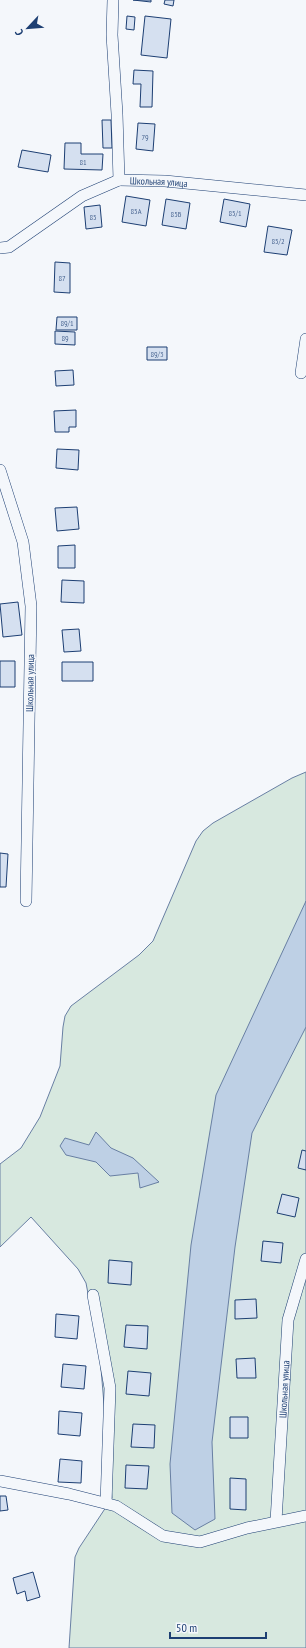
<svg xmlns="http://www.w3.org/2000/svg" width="306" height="1648" viewBox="0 0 306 1648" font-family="'PT Sans Narrow',sans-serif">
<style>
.green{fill:#d7e8df;stroke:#687fa3}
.water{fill:#bed0e5;stroke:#687fa3}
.building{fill:#d5e0f0;stroke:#1d3f73}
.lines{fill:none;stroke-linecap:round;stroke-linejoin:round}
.minor-casing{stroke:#1d3f73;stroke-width:12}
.minor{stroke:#f4f7fb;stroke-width:11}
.labels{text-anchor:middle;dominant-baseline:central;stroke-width:3;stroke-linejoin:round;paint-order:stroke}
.number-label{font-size:8px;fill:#4b6792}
.street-label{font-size:10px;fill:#1d3f73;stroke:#f4f7fb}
</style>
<rect width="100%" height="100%" fill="#f4f7fb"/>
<path class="green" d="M306,772V1648H69L75,1557L79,1548L112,1498L100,1357L86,1283L78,1269L31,1217L0,1247V1164L21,1148L40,1117L60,1066L63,1027L65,1016L71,1006L139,955L153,941L196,841L203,831L213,823L292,778Z"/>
<path class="water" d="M306,901V1027L252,1133L235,1247L212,1442L215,1519L195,1530L172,1513L170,1464L191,1245L216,1095Z
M96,1132L111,1148L133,1158L159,1182L140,1188L138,1173L110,1176L96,1162L66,1155L60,1146L65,1138L89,1145Z"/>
<path class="building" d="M133,0H151V2Z
M165,0H174L173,6L164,4Z
M127,16L135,17L134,30L126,29Z
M145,16L171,19L167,58L141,55Z
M134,70L153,71L152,107H140L141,84H133Z
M102,120H111L112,148H103Z
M138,123L155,124L153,151L136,149Z
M65,143H81V154H103L102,170L64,169Z
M22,150L51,155L48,172L18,167Z
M126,196L150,200L146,226L122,222Z
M166,199L190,203L186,229L162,225Z
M224,199L250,204L246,227L220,222Z
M100,205L102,227L86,229L84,207Z
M268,226L292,230L287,255L264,252Z
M55,262L70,263V293L54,292Z
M57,317H77V330H56Z
M55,331L75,332V345L55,344Z
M147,347H167V360H147Z
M73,370L74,385L56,386L55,371Z
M76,410V427H69V432H55L54,411Z
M57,449L79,450L78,470L56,468Z
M77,507L79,529L57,531L55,508Z
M75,545V568H58V546Z
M62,580L84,581V603L61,602Z
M18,602L22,635L3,637L0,604Z
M79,629L81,651L64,652L62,630Z
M0,661H15V687H0Z
M62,662H93V681H62Z
M0,853L8,854L6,887H0Z
M302,1150L306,1151V1170L298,1168Z
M282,1194L299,1198L295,1217L277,1213Z
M263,1241L283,1243L281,1263L261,1261Z
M109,1260L132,1262L131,1285L108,1283Z
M256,1299L257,1318L235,1319V1300Z
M56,1314L79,1316L77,1339L55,1337Z
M126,1325L148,1326L147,1349L124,1347Z
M255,1358L256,1378H237L236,1359Z
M63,1364L86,1366L84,1389L61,1387Z
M128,1371L151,1373L149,1396L126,1394Z
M59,1411L82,1413L80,1436L58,1434Z
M230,1417H248V1438H230Z
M133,1424L155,1425L154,1448L131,1447Z
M60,1459L82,1461L81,1483L58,1482Z
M126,1465L149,1466L147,1489L125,1488Z
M230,1478L246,1479V1510L230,1509Z
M0,1496H6L8,1510L0,1511Z
M33,1572L40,1597L27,1601L25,1591L17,1594L13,1578Z"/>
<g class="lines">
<defs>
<g id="minor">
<path id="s1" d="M113,0L112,35L117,114L119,180L165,181L306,195"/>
<path d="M0,248L9,247L82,196L119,180"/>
<path d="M301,373L306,339"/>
<path d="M0,470L23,542L31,606L26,901"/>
<path d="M93,1295L110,1388L106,1503"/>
<path d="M0,1481L69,1494L116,1506L163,1536L200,1542L247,1528L306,1516"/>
<path id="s2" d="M276,1521L288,1320L306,1259"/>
</g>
</defs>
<use href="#minor" class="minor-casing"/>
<use href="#minor" class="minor"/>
</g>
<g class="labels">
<g class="number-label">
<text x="145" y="137">79</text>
<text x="83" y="162">81</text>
<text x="136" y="211">85А</text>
<text x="235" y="213">85/1</text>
<text x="176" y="214">85Б</text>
<text x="93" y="217">85</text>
<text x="278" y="241">85/2</text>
<text x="62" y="278">87</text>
<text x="67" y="323">89/1</text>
<text x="65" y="338">89</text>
<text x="157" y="354">89/3</text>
</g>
<g class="street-label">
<text stroke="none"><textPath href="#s1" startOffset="220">Школьная улица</textPath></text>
<text transform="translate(30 683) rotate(-89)">Школьная улица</text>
<text stroke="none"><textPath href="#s2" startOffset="132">Школьная улица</textPath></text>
</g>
</g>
<g transform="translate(28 28) rotate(244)" stroke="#f4f7fb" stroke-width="3" paint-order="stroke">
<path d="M0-3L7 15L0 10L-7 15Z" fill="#1d3f73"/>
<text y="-6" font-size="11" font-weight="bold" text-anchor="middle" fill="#1d3f73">С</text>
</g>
<path d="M170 1632v6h96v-6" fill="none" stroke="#1d3f73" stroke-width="2"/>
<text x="176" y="1632" font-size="12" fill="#1d3f73" stroke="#f4f7fb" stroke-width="3" paint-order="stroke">50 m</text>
</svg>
